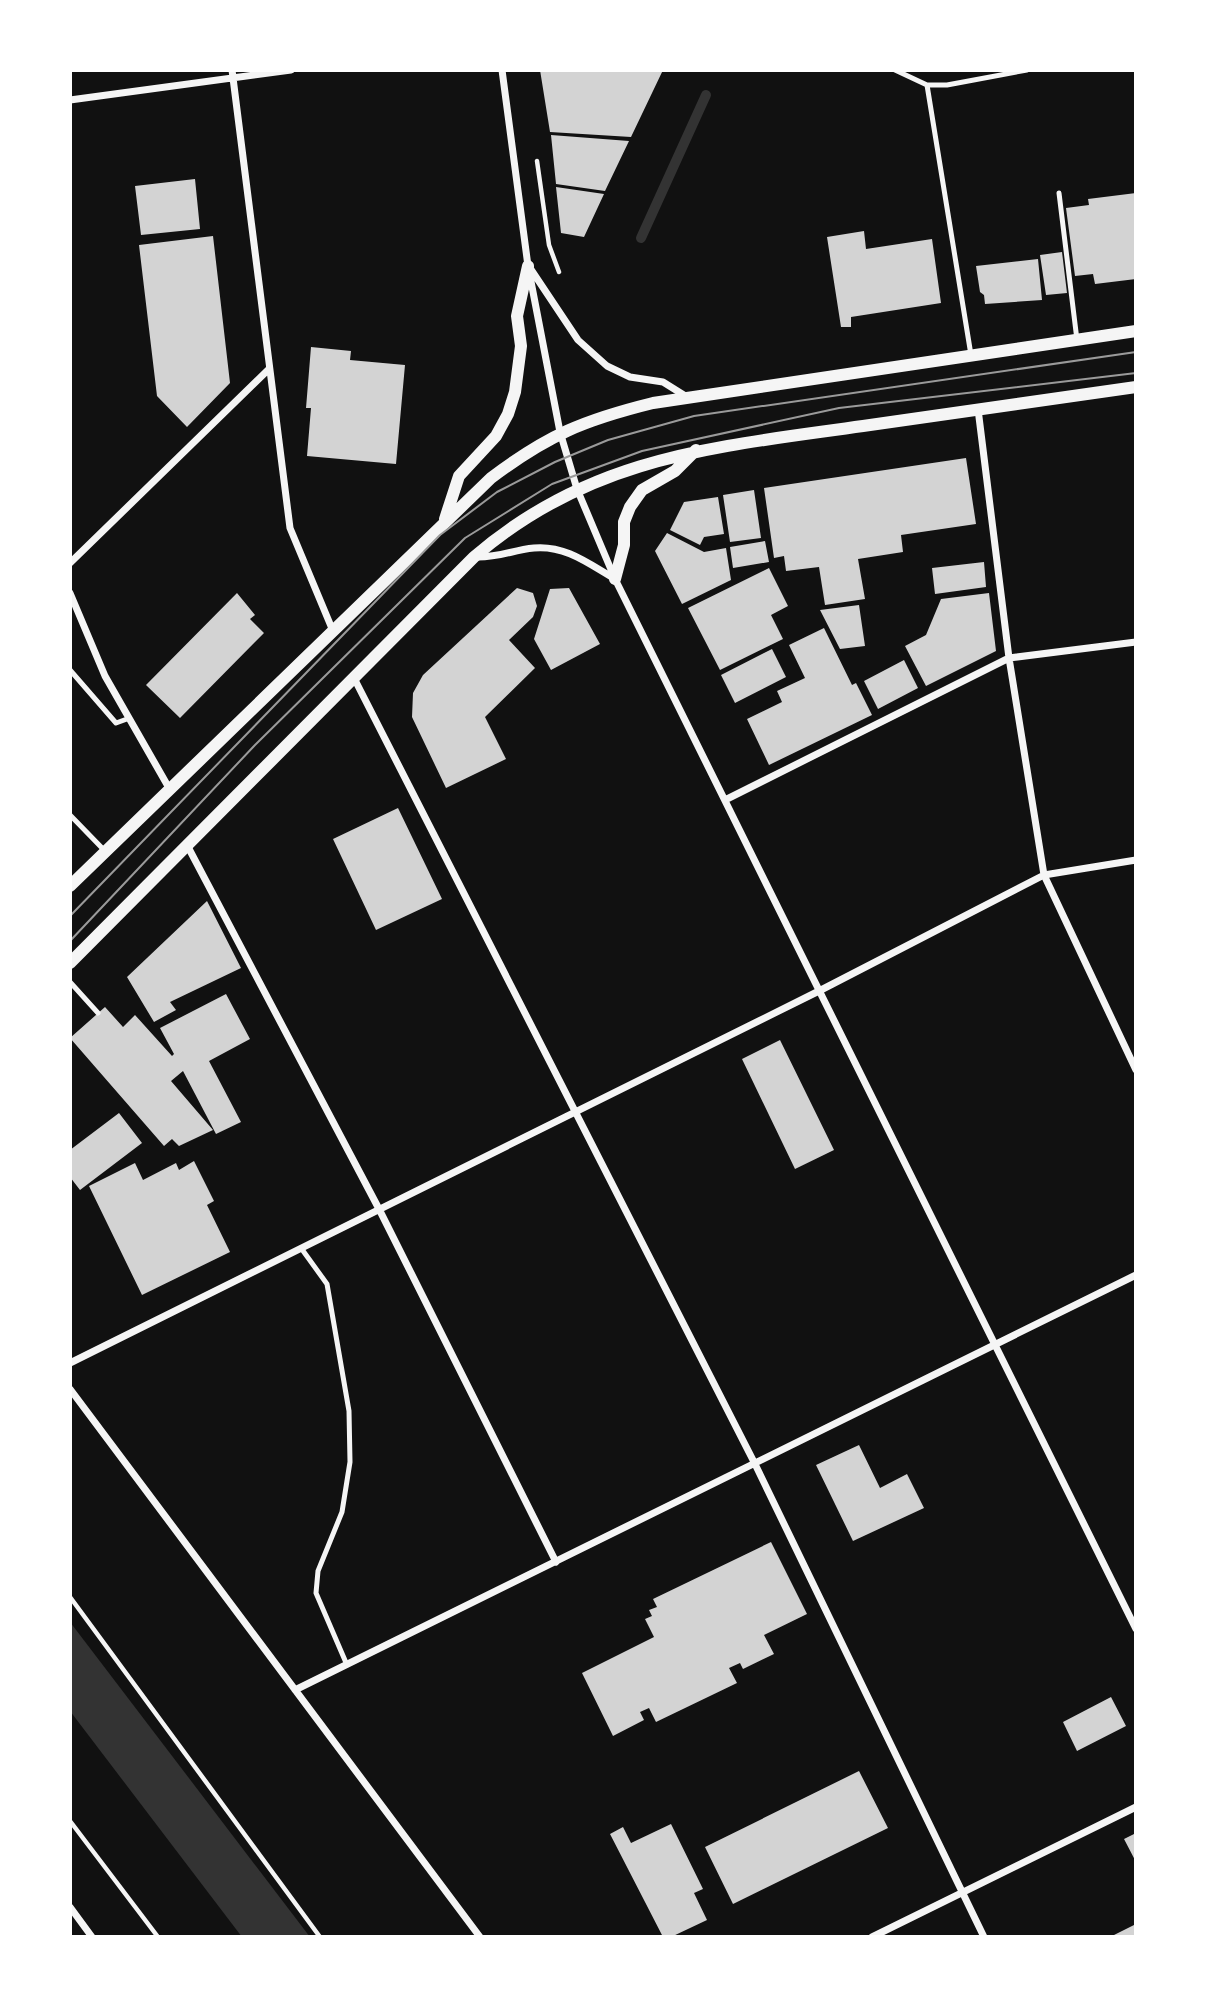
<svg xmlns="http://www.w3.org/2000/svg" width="1206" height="2007" viewBox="0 0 1206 2007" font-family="'DM Sans',sans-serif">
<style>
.water{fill:#333}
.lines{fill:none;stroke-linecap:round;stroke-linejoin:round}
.stream{stroke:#333;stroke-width:10}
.building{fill:#d3d3d3}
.path{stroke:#f5f5f5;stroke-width:4.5}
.service{stroke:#f5f5f5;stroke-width:5}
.minor{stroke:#f5f5f5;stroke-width:7}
.tertiary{stroke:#f5f5f5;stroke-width:12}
.tram{stroke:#9a9a9a;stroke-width:2}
</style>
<rect width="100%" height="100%" fill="#111"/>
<path class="water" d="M70,1622L310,1937H242L70,1711Z"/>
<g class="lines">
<path class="stream" d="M641,238L706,95"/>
</g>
<path class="building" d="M540,70H663L631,137L550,132Z
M551,135L629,141L605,191L556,184Z
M195,179L200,229L141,235L135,186Z
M556,187L604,194L584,237L561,233Z
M1136,193V279L1095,284L1093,274L1075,276L1066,208L1089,205L1088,199Z
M864,231L866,249L932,239L941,303L851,317V327H841L827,237Z
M213,236L230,383L187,427L157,396L139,245Z
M1062,252L1067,293L1046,295L1040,255Z
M1038,259L1042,300L985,304L984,295L980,292L976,266Z
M311,347L351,351L350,360L405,365L396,464L307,456L311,408H306Z
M966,458L976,524L901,535L903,552L858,559L865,599L825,605L819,567L786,571L784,556L774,558L764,488Z
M754,490L761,538L730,542L723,495Z
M718,497L724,534L704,537L700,545L670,530L684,502Z
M667,533L704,552L726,548L731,580L682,604L655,551Z
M765,541L769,562L733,568L730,547Z
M984,562L986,587L935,594L932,568Z
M769,568L788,606L771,615L783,639L720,670L688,608Z
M517,588L533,593L537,606L533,617L509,640L535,668L485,717L506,759L446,788L412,717L413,693L423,675Z
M569,588L600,644L551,670L534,639L550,589Z
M237,593L255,615L250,619L264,633L180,718L146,685Z
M989,593L996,651L926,686L905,646L926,635L941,599Z
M859,605L865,646L840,649L820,610Z
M824,628L852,685L856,683L872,715L769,765L747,719L782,702L777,691L805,678L789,645Z
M772,649L786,677L735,703L721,675Z
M904,660L918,688L878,709L864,681Z
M398,808L442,899L376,930L333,839Z
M207,901L241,968L170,1002L176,1010L154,1022L127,977Z
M226,994L250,1039L209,1061L241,1122L216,1134L183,1071L171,1081L213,1130L179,1146L172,1139L164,1146L70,1038L105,1007L123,1027L135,1015L172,1056L174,1054L160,1028Z
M780,1040L834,1150L795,1169L742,1059Z
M119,1113L142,1143L80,1190L70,1177V1150Z
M194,1161L214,1201L207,1205L230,1252L142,1295L89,1186L135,1163L143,1180L176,1163L179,1170Z
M859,1445L880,1488L907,1474L924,1508L853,1541L816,1465Z
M771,1542L807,1614L764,1635L774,1654L743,1669L740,1663L729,1668L737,1683L656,1722L649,1708L640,1712L644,1720L613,1736L582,1673L654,1637L645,1619L652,1616L649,1610L657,1607L653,1599Z
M1111,1697L1126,1726L1077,1751L1063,1722Z
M859,1771L888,1828L733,1904L705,1847Z
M671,1824L703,1889L694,1893L707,1920L671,1937H663L610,1834L623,1827L631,1843Z
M1136,1833V1862L1124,1839Z
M1136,1924V1937H1110Z"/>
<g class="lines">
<path class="path" d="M537,161L549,245L559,272
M70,1597L320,1937
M70,1821L158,1937"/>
<path class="service" d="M895,70L927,85H947L1027,70
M927,85L971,355
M1059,193L1077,340
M70,670L116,723L127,719
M70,815L104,850
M70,982L98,1013
M301,1248L327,1284L349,1411L350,1462L342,1512L318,1571L316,1593L347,1665"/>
<path class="minor" d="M232,70L290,528L333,631
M502,70L528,266L560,432L577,489L615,579L1136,1629
M70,100L291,70
M530,268L578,340L607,366L630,377L663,382L687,397
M978,409L1009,658L1044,875L1136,1070
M475,557C499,558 512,550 534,548C565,545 589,564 615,579
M70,563L269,369
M70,593L105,676L169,788
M354,678L755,1464L984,1937
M725,800L1009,658L1136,642
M187,845L379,1209L556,1562
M70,1363L819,991L1044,875L1136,860
M70,1389L480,1937
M295,1690L1136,1275
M70,1907L92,1937
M872,1937L1136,1807"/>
<path class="tertiary" d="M445,519L459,476L496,436L508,414L515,392L521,346L517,316L528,266
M615,579L624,545V522L630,507L642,490L675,471L696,450
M70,886L491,478C548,435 584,420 653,403L1136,331
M70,963L474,557C592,455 717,447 863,426C954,413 1045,400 1136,387"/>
<path class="tram" d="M70,916L440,535L497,492L555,462L608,440L694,416L1136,352
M70,941L255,745L465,538L552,484L642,451L839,408L1136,373"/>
</g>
<rect width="1206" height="2007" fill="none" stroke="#ffffff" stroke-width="144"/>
</svg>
